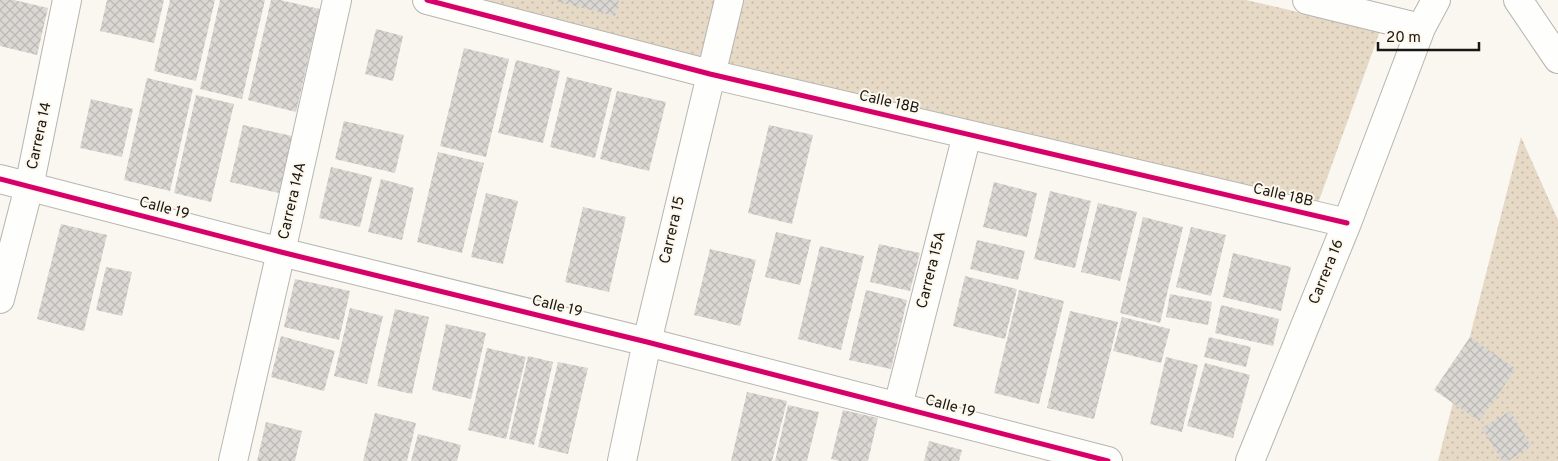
<svg xmlns="http://www.w3.org/2000/svg" width="1558" height="461" viewBox="0 0 1558 461" font-family="Overpass,sans-serif">
<style>
.grass{fill:url(#grass-dots)}
.building{fill:url(#building-cross-hatch)}
.lines{fill:none;stroke-linecap:round;stroke-linejoin:round}
.minor-casing{stroke:#b7b5b0;stroke-width:30}
.minor{stroke:#fefefd;stroke-width:28}
.cycleway-casing{stroke:#fef7ec;stroke-width:8}
.cycleway{stroke:#d6006c;stroke-width:5}
.labels{text-anchor:middle;dominant-baseline:central;stroke-width:4;stroke-linejoin:round;paint-order:stroke}
.street-label{font-size:15px;fill:#191713;stroke:#fef7ec}
</style>
<defs>
<pattern id="grass-dots" width="8" height="8" patternUnits="userSpaceOnUse" patternTransform="scale(1.25)"><rect width="8" height="8" fill="#e6d9c6"/><path d="M2 2h.1M6 6h.1" fill="none" stroke="#c5baa9" stroke-width="1.8" stroke-linecap="round"/></pattern>
<pattern id="building-cross-hatch" width="8" height="8" patternUnits="userSpaceOnUse" patternTransform="scale(1.25)"><rect width="8" height="8" fill="#dbd8d4"/><path d="M0 0l8 8M0 8l8-8" fill="none" stroke="#bbb9b5"/></pattern>
</defs>
<rect width="100%" height="100%" fill="#faf6f0"/>
<path class="grass" d="M474,0H716L701,59Z
M741,0H1246L1380,31L1317,206L726,65Z
M1521,137L1558,220V461H1438Z"/>
<path class="building" d="M0,0H14L48,8L37,55L0,46Z
M107,0H164L154,43L100,31Z
M170,0H215L196,81L154,71Z
M220,0H265L242,99L200,89Z
M271,0H280L320,9L296,112L248,100Z
M551,0H619L615,16Z
M376,29L403,36L393,81L365,74Z
M464,48L509,59L486,157L440,146Z
M516,60L560,71L543,143L498,133Z
M567,77L612,88L595,158L550,147Z
M147,78L193,89L170,191L124,180Z
M617,91L666,102L649,171L600,159Z
M196,95L234,104L211,202L174,193Z
M91,99L133,109L122,157L80,148Z
M344,121L404,135L395,173L335,159Z
M243,125L292,136L279,193L230,182Z
M769,125L813,135L792,224L748,213Z
M438,152L484,163L462,253L417,242Z
M331,167L372,177L360,227L319,218Z
M381,179L414,188L402,240L368,232Z
M994,182L1037,193L1027,237L983,227Z
M1050,191L1091,201L1075,268L1034,259Z
M486,193L518,201L503,264L471,257Z
M1098,203L1137,212L1120,281L1081,272Z
M583,207L626,217L609,292L565,282Z
M1143,217L1183,227L1160,323L1120,313Z
M61,224L107,235L84,331L37,319Z
M1191,227L1226,235L1211,296L1176,287Z
M776,232L811,240L800,285L765,277Z
M977,240L1025,251L1018,280L970,269Z
M879,244L920,253L910,291L870,282Z
M820,246L864,256L841,350L798,339Z
M710,249L756,260L740,326L694,315Z
M1233,253L1291,267L1281,311L1223,297Z
M106,267L132,272L122,316L96,310Z
M965,276L1017,289L1005,339L953,326Z
M295,279L350,291L339,340L284,327Z
M866,290L907,300L891,369L849,360Z
M1019,290L1064,301L1039,404L994,393Z
M1170,294L1212,302L1208,325L1166,317Z
M1221,305L1279,319L1273,346L1215,333Z
M350,308L383,316L367,384L334,376Z
M395,309L429,317L412,394L377,386Z
M1070,311L1118,322L1094,419L1047,408Z
M1122,317L1170,329L1161,363L1113,351Z
M446,324L486,333L471,399L432,390Z
M281,336L335,351L324,391L271,377Z
M1209,337L1251,347L1246,367L1204,357Z
M1470,337L1516,369L1479,421L1434,390Z
M487,348L526,357L506,439L468,430Z
M528,356L553,362L534,445L509,439Z
M1166,357L1198,365L1182,432L1150,424Z
M558,362L588,368L568,454L538,447Z
M1205,363L1250,375L1233,438L1187,426Z
M747,392L787,401L772,461H731Z
M788,405L819,412L807,461H775Z
M843,410L878,418L868,461H840L831,459Z
M1510,411L1531,446L1508,461H1502L1482,428Z
M375,413L416,423L407,461H363Z
M266,422L302,431L295,461H257Z
M418,434L461,445L457,461H411Z
M929,441L962,450L959,461H924Z"/>
<g class="lines">
<defs>
<path id="minor" d="M427,0L710,74L1347,223
M1307,0L1421,28
M1518,0L1558,59
M0,179L281,252L647,342L1108,461
M0,299L29,187L67,0
M898,406L967,135
M233,461L281,252L337,0
M622,461L647,342L729,0
M1250,461L1347,223L1421,28L1436,0"/>
</defs>
<use href="#minor" class="minor-casing"/>
<use href="#minor" class="minor"/>
<defs>
<path id="cycleway" d="M427,0L710,74L1347,223
M0,179L281,252L647,342L1108,461"/>
</defs>
<use href="#cycleway" class="cycleway-casing"/>
<use href="#cycleway" class="cycleway"/>
</g>
<g class="labels">
<g class="street-label">
<text transform="translate(889 103) rotate(13)">Calle 18B</text>
<text transform="translate(40 136) rotate(-78)">Carrera 14</text>
<text transform="translate(1283 196) rotate(13)">Calle 18B</text>
<text transform="translate(293 201) rotate(-77)">Carrera 14A</text>
<text transform="translate(164 209) rotate(15)">Calle 19</text>
<text transform="translate(673 230) rotate(-77)">Carrera 15</text>
<text transform="translate(932 270) rotate(-76)">Carrera 15A</text>
<text transform="translate(1327 272) rotate(-68)">Carrera 16</text>
<text transform="translate(557 307) rotate(14)">Calle 19</text>
<text transform="translate(950 407) rotate(15)">Calle 19</text>
</g>
</g>
<path d="M1378 42v8h101v-8" fill="none" stroke="#191713" stroke-width="2.5"/>
<text x="1386" y="42" font-size="15" fill="#191713" stroke="#fef7ec" stroke-width="4" paint-order="stroke">20 m</text>
</svg>
